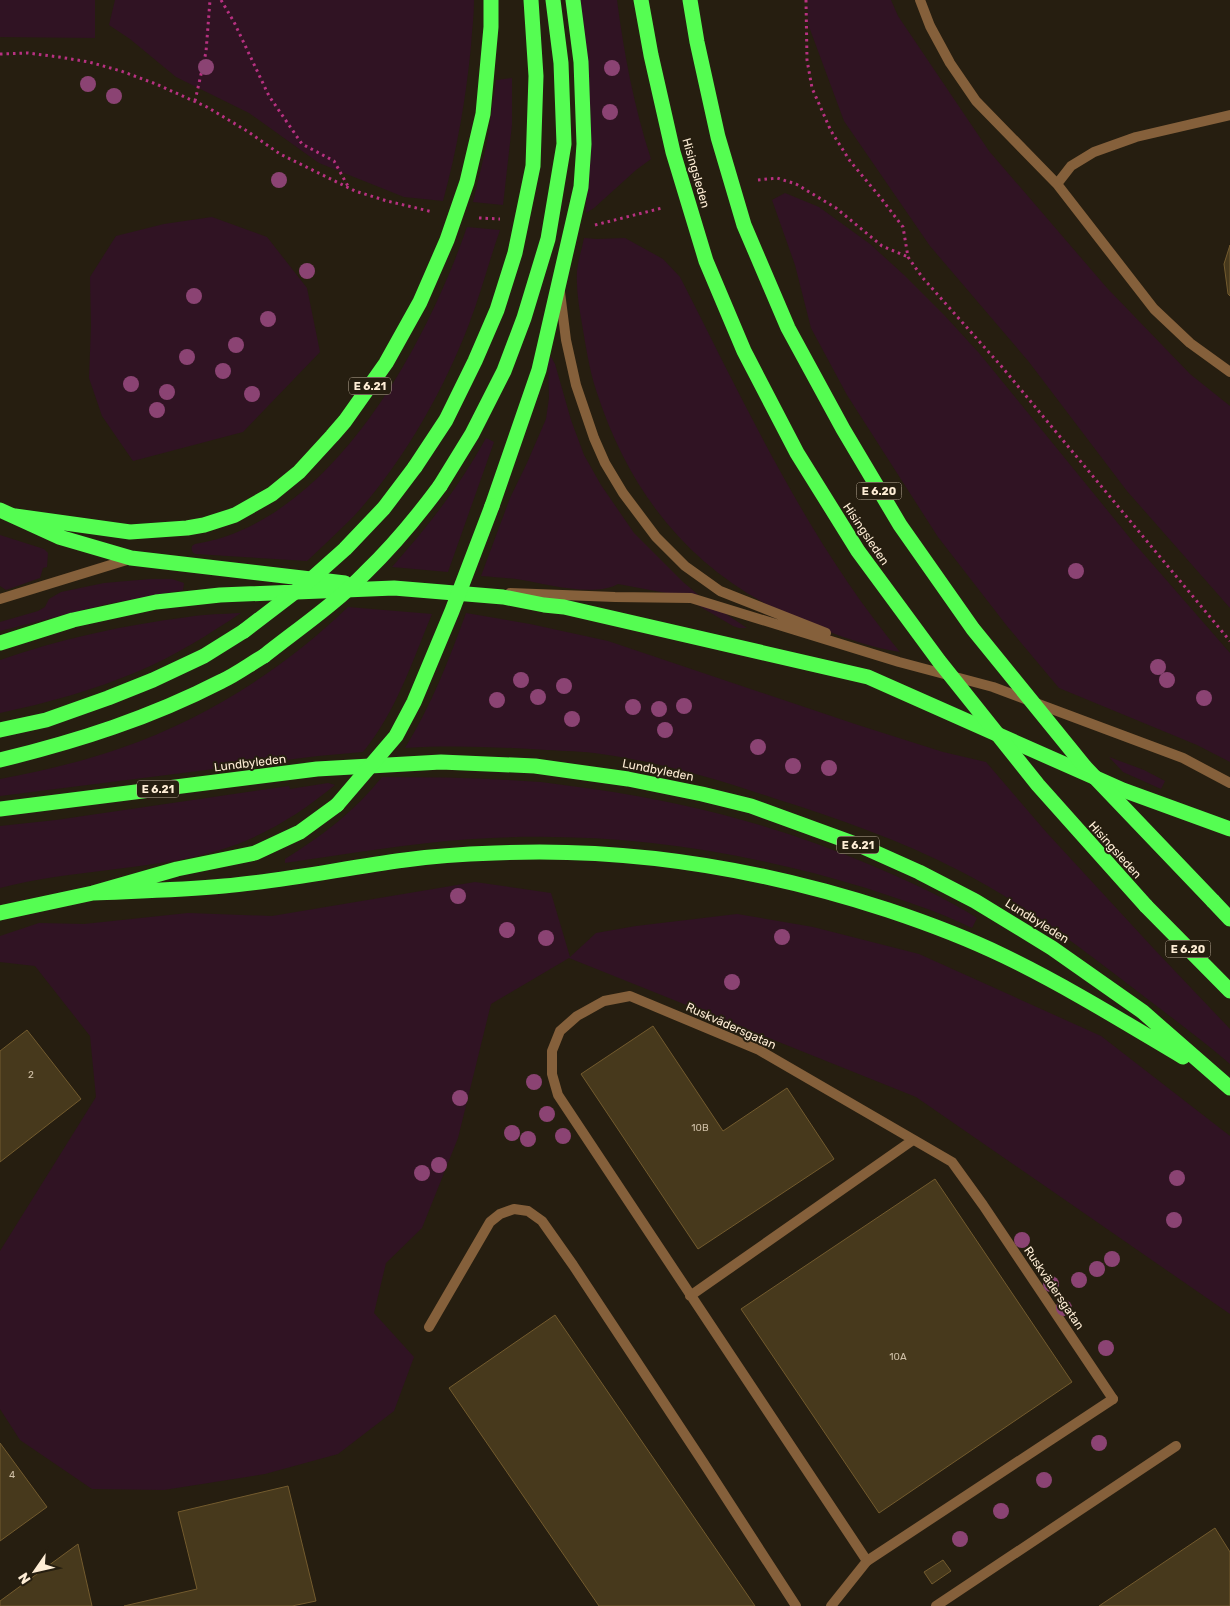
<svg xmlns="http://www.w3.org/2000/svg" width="1230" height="1606" viewBox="0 0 1230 1606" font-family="Rubik,sans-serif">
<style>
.green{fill:#301323}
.building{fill:#47391c;stroke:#735b2e}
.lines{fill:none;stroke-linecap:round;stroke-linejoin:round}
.path{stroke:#b73181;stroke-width:3;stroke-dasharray:2.5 4;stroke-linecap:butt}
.lane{stroke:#85603b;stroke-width:10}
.street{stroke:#85603b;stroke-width:10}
.highway{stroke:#55fd52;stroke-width:15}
.highway-bridge{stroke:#55fd52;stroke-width:15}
.tree{fill:#8b4373}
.labels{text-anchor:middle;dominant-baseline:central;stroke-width:4;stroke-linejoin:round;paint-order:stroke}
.number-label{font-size:10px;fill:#d0c0a7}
.shield{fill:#261e10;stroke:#bdaf9a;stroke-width:1}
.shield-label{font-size:11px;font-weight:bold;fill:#feedd5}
.street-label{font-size:12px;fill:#feedd5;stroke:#261e10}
</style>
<rect width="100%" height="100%" fill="#261e10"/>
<path class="green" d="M0,0H95V38L0,37Z
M115,0H474C474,16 472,30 471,46C466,98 457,150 443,201L404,197L319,163L249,113L176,77L130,39L109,25Z
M580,0H617C624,54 634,107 651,159L636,170L594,208L586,213L587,137Z
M808,0H891L898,16L989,151L1107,288L1190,374L1230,406V608L1127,491L1029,362L930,246L844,121L808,24Z
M512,78V125L503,205L473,202L487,143L496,80Z
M785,193L819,207L870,244L904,275L945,316L979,353L1134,543L1230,653V762L1197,745L1059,688L1007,626L938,537L847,395L811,328L795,265L772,200Z
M212,217L267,237L307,288L320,352L243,432L133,461L102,416L89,378L91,326L90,277L116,236L164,224Z
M467,227L500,230C489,261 481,293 469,324C444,390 402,464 354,516C339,531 323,546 307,561L195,554C192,552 191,550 192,546L195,544C332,522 426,345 467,227Z
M584,238L597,239L625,238L663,259L680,277C746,406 807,540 900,652C874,648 848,639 824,630C707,588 634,508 596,390C589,368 586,347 582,324C579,307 576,289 577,271C578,260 582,249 584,238Z
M551,357L555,364L571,420L584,455L601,485L634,533L683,582L702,598L747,628H739L733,626L689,600L666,593L618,584C593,598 544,583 516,579C504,578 493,577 481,576L510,498L527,463L546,419L549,398L548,360Z
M486,438L494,442L448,572L392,567C429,525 459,487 486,438Z
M0,535L44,549L48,553L47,567L43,568L40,578L6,590L0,586Z
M150,579H172L184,583L183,590L107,604L0,631V622L38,611L45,607L49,599L61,592L104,583Z
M348,607L432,614C412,662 396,712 363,752L318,756L0,796V779C41,771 82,762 121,748C205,719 284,669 348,607Z
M241,613C209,634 175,656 139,671C94,690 47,703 0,713V660C60,639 124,625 188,617C205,614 224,614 241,613Z
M466,613L530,624L608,641L858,725L943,752L986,762L1047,833L1154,949L1230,1029V1064C1200,1038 1168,1015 1137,991C1081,948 1023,903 960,871C900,840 837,818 773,798C717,779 659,762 601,754C583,751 564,751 546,750C499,747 452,745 405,748C431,706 449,660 466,613Z
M1109,757L1144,770L1165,781L1161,789L1123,772Z
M382,777C435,777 488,778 541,782C558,784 576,787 593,789C690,803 783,827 873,866C908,881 944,897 977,918L972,928C938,911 902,900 866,888C739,849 606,830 473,839C410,843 348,854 285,863V859C322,836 355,811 382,777Z
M328,783L335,785C301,813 263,837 220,850C149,871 72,869 0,888V826L56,820L289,786L290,789Z
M475,882L551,893L570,957L596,933L636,926L737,914L813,927L919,954L1101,1036L1230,1136V1314L916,1097L569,958L491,1004L458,1138L422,1228L386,1263L374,1313L414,1357L394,1411L338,1454L265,1474L164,1490L92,1489L20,1440L0,1409V1251L96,1097L90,1036L35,966L0,962V936L39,923L84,924L188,913L272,916Z"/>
<path class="building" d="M1230,245V296L1228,294L1224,264Z
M653,1026L723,1131L787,1088L834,1159L698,1249L581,1074Z
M27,1030L81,1099L0,1162V1051Z
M935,1179L1072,1382L879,1513L741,1309Z
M555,1315L755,1606H599L449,1388Z
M0,1443L47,1507L0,1541Z
M288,1486L316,1601L292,1606H124L197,1589L178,1512Z
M1215,1528L1230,1552V1606H1099Z
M78,1544L92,1606H0V1601Z
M943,1560L951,1571L932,1584L924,1572Z"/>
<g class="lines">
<path class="path" d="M221,0L234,22L269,96L302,144L334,161L349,188
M806,0L807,60L812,88L831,131L850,161L880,197L903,227L908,257L922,277L1002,367L1230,641
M0,54L28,53L59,57L89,62L121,71L156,84L207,107L247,131L280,154L355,191L387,201L433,212
M195,101L206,52L210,0
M758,180L777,178L796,184L836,208L882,246L908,257
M479,218L500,219
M595,225L662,208"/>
<path class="lane" d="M920,0L930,26L950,63L976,101L1057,184L1154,309L1190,343L1230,372
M1057,184L1071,166L1094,152L1136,137L1230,115
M560,292L566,340L576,385L594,438L605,463L623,493L656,537L685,566L720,591L826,633
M510,593L615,597L691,598L899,662L993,687L1183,758L1230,783
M0,599L130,559
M690,1296L913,1140
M867,1561L558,1095L552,1074V1051L560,1031L577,1016L604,1001L630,996L759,1050L952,1162L983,1205L1113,1399"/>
<path class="street" d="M429,1327L490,1222L500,1214L514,1209L528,1211L542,1221L573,1265L703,1462L796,1606
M831,1606L867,1561L1113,1399
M936,1606L1176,1446"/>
<path class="highway" d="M415,467L446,420L475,361L497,310L515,253L533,166L536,76L531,0
M440,486L472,434L504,371L524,318L548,239L564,144L561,63L553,0
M492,506L539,370L581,187L584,144L581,62L573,0
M0,510L59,537L131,558L345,583
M15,516L130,532L187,528L204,525L235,515L272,494L299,472L332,436L345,421L386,363L420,302L447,240L467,182L483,114L491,27V0
M0,643L73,620L156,602L220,595L394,588L503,597L544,605L564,607L868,677L1123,790L1230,829
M0,730L46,720L108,698L153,680L204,656L244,631
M0,760C78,741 150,718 222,681C237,674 250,664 264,656
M0,809L317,769L441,762L535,766L628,779L702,794L751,806L861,846L919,872L975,901L1052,948L1143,1012L1230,1088
M93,893C137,891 181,890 224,886C285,881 344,868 405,860C434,856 465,854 495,853C628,847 762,869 888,910C927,923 967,938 1004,956C1066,986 1124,1022 1183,1057
M1213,901L1230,919
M1146,906L1230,991
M0,913L93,893L177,869L255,853L300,832L337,805"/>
<path class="highway-bridge" d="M641,0L651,55L673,152L706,261L744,351L797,453L858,551L939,661L1038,785L1146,906
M690,0L697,42L718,137L744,225L788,328L843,429L900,525L973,629L1085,767L1213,901
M244,631L308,582L345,549L384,508L415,467
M264,656C298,629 335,604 365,573C393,546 417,517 440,486
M337,805L396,736L414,702L452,611L492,506"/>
</g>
<g class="tree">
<circle cx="206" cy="67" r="8"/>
<circle cx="612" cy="68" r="8"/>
<circle cx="88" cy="84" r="8"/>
<circle cx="114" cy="96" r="8"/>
<circle cx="610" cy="112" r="8"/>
<circle cx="279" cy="180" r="8"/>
<circle cx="307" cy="271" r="8"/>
<circle cx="194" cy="296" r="8"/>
<circle cx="268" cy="319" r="8"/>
<circle cx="236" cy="345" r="8"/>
<circle cx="187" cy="357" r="8"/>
<circle cx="223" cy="371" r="8"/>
<circle cx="131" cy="384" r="8"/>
<circle cx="167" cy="392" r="8"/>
<circle cx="252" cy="394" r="8"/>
<circle cx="157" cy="410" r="8"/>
<circle cx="1076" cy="571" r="8"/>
<circle cx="1158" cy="667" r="8"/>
<circle cx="521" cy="680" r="8"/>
<circle cx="1167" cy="680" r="8"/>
<circle cx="564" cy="686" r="8"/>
<circle cx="538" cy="697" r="8"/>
<circle cx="1204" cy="698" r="8"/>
<circle cx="497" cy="700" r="8"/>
<circle cx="684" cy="706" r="8"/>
<circle cx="633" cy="707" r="8"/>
<circle cx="659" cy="709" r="8"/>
<circle cx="572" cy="719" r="8"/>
<circle cx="665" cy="730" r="8"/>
<circle cx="758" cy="747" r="8"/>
<circle cx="793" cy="766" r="8"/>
<circle cx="829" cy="768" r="8"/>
<circle cx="458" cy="896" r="8"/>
<circle cx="507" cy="930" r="8"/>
<circle cx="782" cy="937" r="8"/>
<circle cx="546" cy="938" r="8"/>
<circle cx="732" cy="982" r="8"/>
<circle cx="534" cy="1082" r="8"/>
<circle cx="460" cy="1098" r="8"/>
<circle cx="547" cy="1114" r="8"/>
<circle cx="512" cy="1133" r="8"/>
<circle cx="563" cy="1136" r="8"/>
<circle cx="528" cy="1139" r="8"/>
<circle cx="439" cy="1165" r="8"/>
<circle cx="422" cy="1173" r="8"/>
<circle cx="1177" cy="1178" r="8"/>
<circle cx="1174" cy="1220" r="8"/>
<circle cx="1022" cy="1240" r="8"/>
<circle cx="1112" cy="1259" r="8"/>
<circle cx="1097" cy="1269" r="8"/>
<circle cx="1079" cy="1280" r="8"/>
<circle cx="1051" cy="1284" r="8"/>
<circle cx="1064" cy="1308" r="8"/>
<circle cx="1106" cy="1348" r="8"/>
<circle cx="1099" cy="1443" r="8"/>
<circle cx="1044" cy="1480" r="8"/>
<circle cx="1001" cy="1511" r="8"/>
<circle cx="960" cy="1539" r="8"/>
</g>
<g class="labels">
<g class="number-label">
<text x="31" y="1075">2</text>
<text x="700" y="1128">10B</text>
<text x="898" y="1357">10A</text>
<text x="12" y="1475">4</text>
</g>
<g class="shield">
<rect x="349" y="377.5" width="42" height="17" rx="4"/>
<rect x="856.5" y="482.5" width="45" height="17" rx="4"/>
<rect x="137" y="780.5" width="42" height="17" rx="4"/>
<rect x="837" y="836.5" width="42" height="17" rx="4"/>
<rect x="1165.5" y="940.5" width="45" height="17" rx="4"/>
</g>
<g class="shield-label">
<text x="370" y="386">E 6.21</text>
<text x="879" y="491">E 6.20</text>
<text x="158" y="789">E 6.21</text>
<text x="858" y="845">E 6.21</text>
<text x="1188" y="949">E 6.20</text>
</g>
<g class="street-label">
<text transform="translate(696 173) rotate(74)">Hisingsleden</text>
<text transform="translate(866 534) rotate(56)">Hisingsleden</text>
<text transform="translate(250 763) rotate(-7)">Lundbyleden</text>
<text transform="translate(658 770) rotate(11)">Lundbyleden</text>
<text transform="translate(1115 850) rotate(48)">Hisingsleden</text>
<text transform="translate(1037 921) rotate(32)">Lundbyleden</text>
<text transform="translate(731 1026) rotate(24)">Ruskvädersgatan</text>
<text transform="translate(1054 1288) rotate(56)">Ruskvädersgatan</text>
</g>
</g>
<g transform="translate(35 1571) rotate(236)" stroke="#261e10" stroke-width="4" paint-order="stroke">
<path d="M0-4L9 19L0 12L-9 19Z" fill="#feedd5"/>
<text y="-8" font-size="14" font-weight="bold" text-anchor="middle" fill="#feedd5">N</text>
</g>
</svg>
